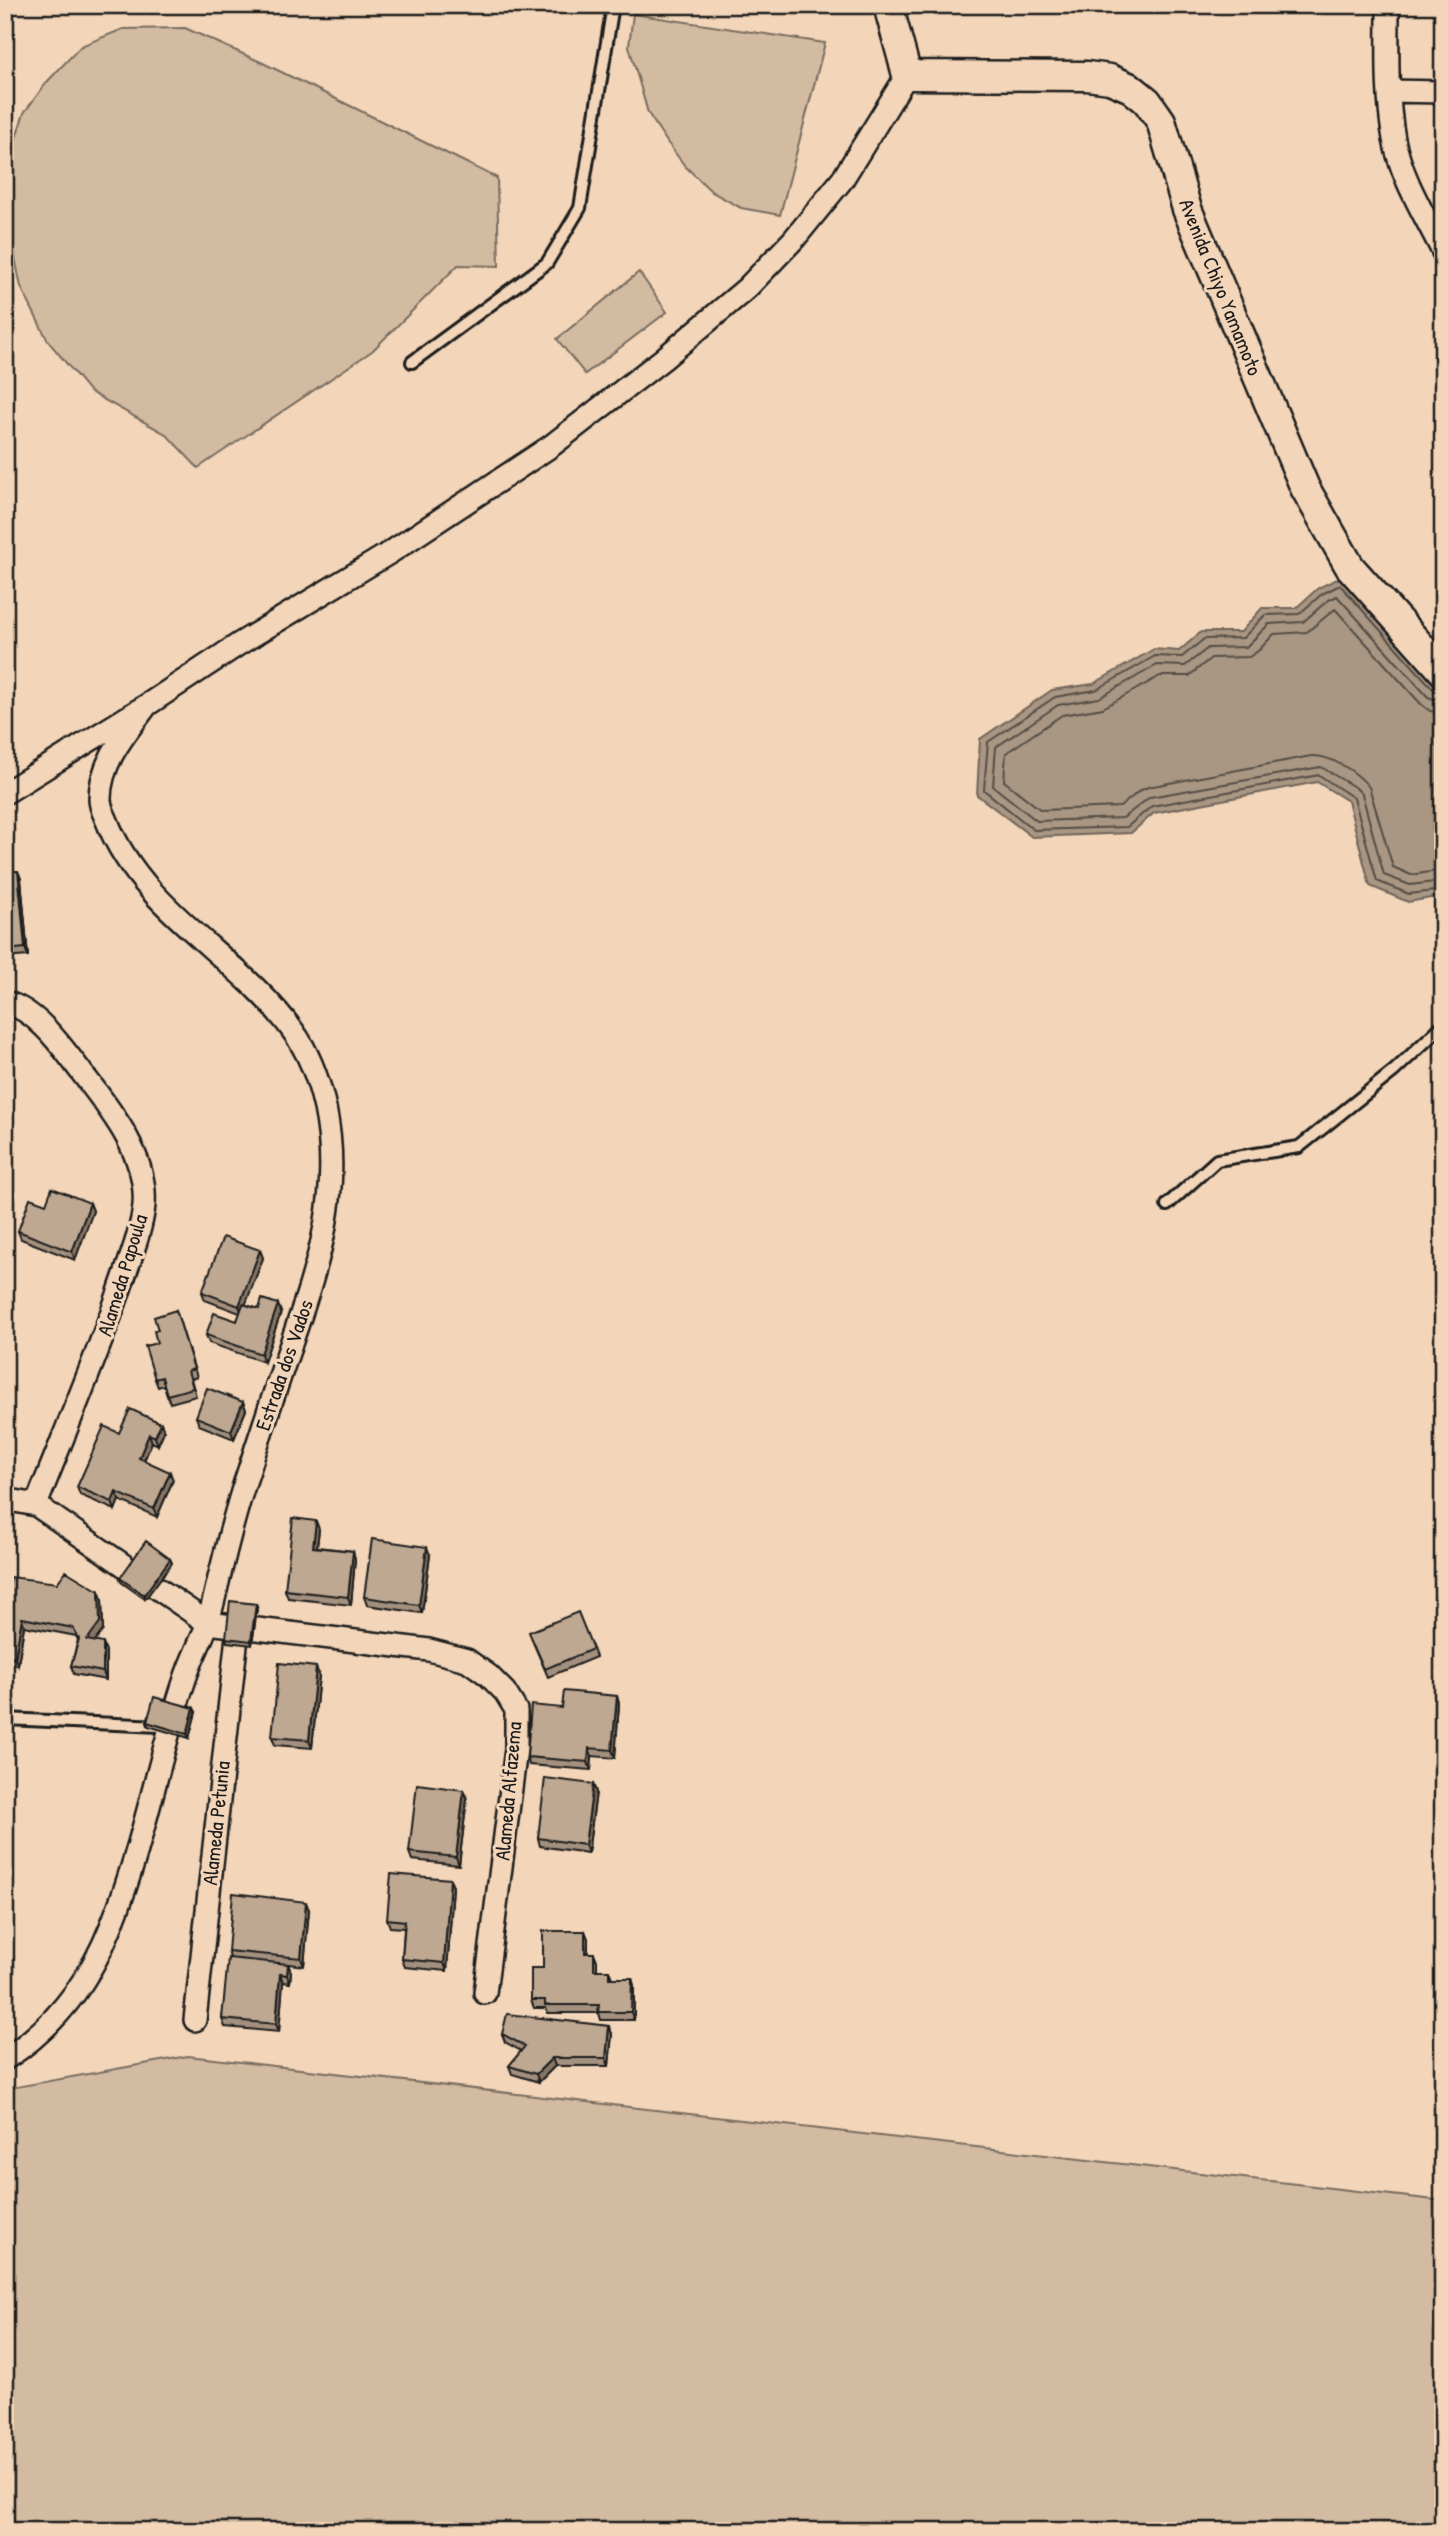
<svg xmlns="http://www.w3.org/2000/svg" width="1448" height="2536" viewBox="0 0 1448 2536" font-family="'Patrick Hand',sans-serif">
<style>
.green{fill:#d3bba2;stroke:#786c5f;stroke-width:2}
.water{fill:#a99683;stroke:#71655a;stroke-width:2}
.lines{fill:none;stroke-linecap:round;stroke-linejoin:round}
.shore{stroke:#544d45;stroke-width:2}
.lane-casing{stroke:#1c1c1c;stroke-width:16}
.street-casing{stroke:#1c1c1c;stroke-width:26}
.secondary-casing{stroke:#1c1c1c;stroke-width:33}
.lane{stroke:#f3d6b9;stroke-width:10}
.street{stroke:#f3d6b9;stroke-width:21}
.secondary{stroke:#f3d6b9;stroke-width:28}
.wall{fill:#a3907e;stroke:#1c1c1c;stroke-width:2}
.shaded-wall{fill:#857666;stroke:#1c1c1c;stroke-width:2}
.building{fill:#bea892;stroke:#1c1c1c;stroke-width:2}
.labels{text-anchor:middle;dominant-baseline:central;stroke-width:6;stroke-linejoin:round;paint-order:stroke}
.street-label{font-size:21px;fill:#1c1c1c;stroke:#f3d6b9}
</style>
<rect width="100%" height="100%" fill="#f3d6b9"/>
<filter id="ink" filterUnits="userSpaceOnUse"><feTurbulence type="fractalNoise" baseFrequency=".0143" numOctaves="2"/><feDisplacementMap in="SourceGraphic" scale="14" xChannelSelector="R" yChannelSelector="G"/><feConvolveMatrix kernelMatrix="1 2 1 2 8 2 1 2 1" color-interpolation-filters="sRGB"/></filter>
<g filter="url(#ink)">
<path class="green" d="M633,14L825,43L780,215L741,208L712,192L685,166L667,142L648,113L629,46Z
M185,28L263,63L497,178L499,266L458,265L372,351L198,468L166,434L90,392L48,341L21,287L6,214L10,156L24,113L47,82L81,46L123,29Z
M639,272L667,312L585,374L557,339Z
M188,2056L1443,2201V2531H5V2089Z"/>
<path class="water" d="M1343,576L1443,690V896L1408,902L1370,886L1348,801L1317,782L1154,813L1131,833L1032,837L977,795L980,739L1052,690L1093,684L1154,649L1179,651L1201,632H1241L1262,608H1296L1318,588Z"/>
<g class="lines">
<path class="shore" d="M1443,693L1435,691L1340,585L1322,594L1299,614L1265,615L1243,638L1204,639L1182,657L1155,656L1096,690L1055,697L988,742L984,790L1034,830L1127,827L1152,806L1319,775L1354,798L1377,881L1409,894L1443,890
M1443,702L1428,697L1337,596L1327,601L1303,622L1269,624L1246,647L1208,648L1185,666L1157,665L1099,698L1058,705L996,747L993,786L1037,821L1123,818L1150,797L1321,767L1356,788L1362,794L1384,875L1410,885L1443,881
M1443,713L1430,711L1421,704L1335,609L1307,632L1274,634L1258,651L1249,657L1211,658L1189,676H1160L1103,708L1062,715L1006,753L1004,781L1041,810L1120,807L1139,791L1148,787L1311,756C1331,755 1357,772 1369,787L1393,867L1411,875L1443,870"/>
<defs>
<path id="lane" d="M412,362L547,263L580,208L613,5
M1167,1205L1217,1160L1299,1147L1394,1071L1443,1025
M5,1719L160,1726"/>
<path id="street" d="M1388,5C1388,50 1386,95 1394,139C1401,178 1426,217 1443,252
M1389,91L1443,92
M5,793L147,705L239,644L391,552L551,446L663,359L747,288L794,239L842,180L907,75
M5,1002C37,1010 63,1048 82,1073C110,1109 148,1156 144,1205C142,1231 127,1267 119,1292C94,1364 64,1434 36,1505
M5,1499L36,1505L208,1623L429,1650L467,1660L488,1675L505,1692L516,1710V1749L485,1993
M195,2020L238,1627
M5,2059C49,2031 81,1992 103,1945C141,1861 155,1769 184,1682C190,1662 200,1644 207,1625C213,1606 217,1585 222,1566C230,1533 238,1502 249,1470C262,1429 276,1388 290,1347C317,1267 343,1194 325,1108C319,1081 309,1053 293,1031C239,956 141,910 107,821C104,814 100,807 100,799C100,762 126,733 147,705"/>
<path id="secondary" d="M888,5L907,75L1087,76L1110,79L1131,88L1147,101L1161,121L1187,209L1305,488L1350,567L1443,671"/>
</defs>
<use href="#lane" class="lane-casing"/>
<use href="#street" class="street-casing"/>
<use href="#secondary" class="secondary-casing"/>
<use href="#lane" class="lane"/>
<use href="#street" class="street"/>
<use href="#secondary" class="secondary"/>
</g>
<path class="wall" d="M18,871L21,879L28,956L5,958V872Z
M90,1203L93,1211L75,1260L21,1239L18,1231L46,1204Z
M260,1250L263,1258L245,1305L259,1309L281,1312L264,1362L209,1343L206,1335L237,1321L240,1313L205,1300L202,1292Z
M176,1310L197,1377L191,1379L196,1396L170,1403L164,1385L158,1387L155,1379L158,1330Z
M243,1402L246,1410L234,1439L199,1425L196,1417Z
M161,1423L164,1431L158,1445L152,1442L144,1461L173,1480L157,1517L119,1500L115,1510L80,1495L77,1487L119,1433Z
M319,1529L317,1547L353,1551L355,1559L351,1605L288,1598L285,1590Z
M430,1555L422,1613L367,1605L364,1597Z
M170,1559L172,1563L145,1599L121,1582L120,1578Z
M99,1591L102,1599L103,1630L95,1642L106,1651V1680L74,1674L71,1666L78,1640L76,1636L24,1626L18,1665L5,1663V1606Z
M257,1608L252,1645L227,1642L226,1638Z
M532,1640L593,1649L596,1657L548,1677Z
M319,1675L312,1748L275,1745L272,1737Z
M617,1696L619,1704L615,1758L592,1756L591,1770L529,1765L527,1757L562,1708Z
M196,1712L189,1738L148,1726L147,1722Z
M593,1784L596,1792L588,1853L540,1846L538,1838Z
M464,1790L467,1798L459,1865L412,1860L409,1852Z
M453,1887L447,1971L405,1967L402,1959L404,1928L390,1927L387,1919Z
M309,1910L304,1966L288,1964L291,1972L290,1983L283,1982L279,2032L225,2027L222,2019L230,1958L228,1951Z
M585,1931L588,1939V1953H594L597,1961V1970H609L612,1978H632L634,1986V2020H601L599,2013H548L546,2008H534L531,2000L543,1968Z
M609,2026L612,2034L609,2066H555L539,2082L512,2074L509,2066L521,2051L505,2042L502,2034Z"/>
<path class="shaded-wall" d="M18,871L21,879L28,956L25,948Z
M90,1203L93,1211L75,1260L72,1252Z
M260,1250L263,1258L242,1314L239,1306Z
M278,1304L281,1312L264,1362L261,1354Z
M243,1402L246,1410L234,1439L231,1431Z
M161,1423L164,1431L158,1445L155,1437Z
M149,1434L152,1442L141,1466L139,1458Z
M170,1472L173,1480L157,1517L154,1509Z
M116,1492L119,1500L115,1510L112,1502Z
M316,1521L319,1529L316,1555L313,1547Z
M427,1547L430,1555L422,1613L419,1605Z
M353,1551L355,1559L351,1605L348,1597Z
M170,1559L172,1563L145,1599L144,1595Z
M99,1591L102,1599L103,1630L90,1648L87,1640Z
M256,1604L257,1608L252,1645L251,1641Z
M22,1618L24,1626L18,1665L15,1657Z
M103,1643L106,1651V1680L103,1672Z
M316,1667L319,1675L312,1748L309,1740Z
M617,1696L619,1704L615,1758L612,1750Z
M194,1708L196,1712L189,1738L187,1734Z
M589,1748L592,1756L591,1770L588,1762Z
M593,1784L596,1792L588,1853L585,1845Z
M464,1790L467,1798L459,1865L456,1857Z
M450,1879L453,1887L447,1971L444,1963Z
M306,1902L309,1910L304,1966L301,1958Z
M585,1931L588,1939L587,1961L585,1953Z
M594,1953L597,1961V1978L594,1970Z
M288,1964L291,1972L290,1983L287,1975Z
M280,1974L283,1982L279,2032L276,2024Z
M632,1978L634,1986V2020L631,2012Z
M609,2026L612,2034L609,2066L606,2058Z
M552,2058L555,2066L539,2082L536,2074Z"/>
<path class="building" d="M18,871L25,948L5,950V872Z
M52,1188L90,1203L72,1252L18,1231L30,1198L46,1204Z
M223,1237L260,1250L239,1306L202,1292Z
M262,1299L278,1304L261,1354L206,1335L214,1313L237,1321L243,1304L259,1309Z
M176,1310L194,1369L188,1371L193,1388L167,1395L162,1377L155,1379L145,1346L157,1343L154,1331L158,1330L154,1317Z
M207,1388L243,1402L231,1431L196,1417Z
M130,1409L161,1423L155,1437L149,1434L139,1458L170,1472L154,1509L116,1492L112,1502L77,1487L104,1426L119,1433Z
M293,1518L316,1521L313,1547L353,1551L348,1597L285,1590Z
M372,1539L427,1547L419,1605L364,1597Z
M146,1541L170,1559L144,1595L120,1578Z
M66,1571L99,1591L100,1622L87,1640L103,1643V1672L71,1666L79,1639L73,1628L22,1618L15,1657L5,1656V1606L11,1577L57,1583Z
M230,1601L256,1604L251,1641L226,1638Z
M578,1612L593,1649L545,1669L529,1632Z
M279,1663L316,1667L309,1740L272,1737Z
M564,1691L617,1696L612,1750L589,1748L588,1762L527,1757L531,1705L562,1708Z
M154,1697L194,1708L187,1734L147,1722Z
M545,1778L593,1784L585,1845L538,1838Z
M417,1784L464,1790L456,1857L409,1852Z
M391,1874L450,1879L444,1963L402,1959L405,1921L387,1919Z
M233,1893L306,1902L301,1958L228,1951Z
M543,1931H585V1953H594V1970H609V1978H632L631,2012H598L599,2005H545V2000H531V1968H543Z
M228,1958L288,1964L287,1975L280,1974L276,2024L222,2019Z
M507,2014L609,2026L606,2058H552L536,2074L509,2066L525,2046L502,2034Z"/>
</g>
<g class="labels">
<g class="street-label">
<text transform="translate(1221 287) rotate(68)">Avenida Chiyo Yamamoto</text>
<text transform="translate(122 1275) rotate(-73)">Alameda Papoula</text>
<text transform="translate(284 1365) rotate(-71)">Estrada dos Vados</text>
<text transform="translate(508 1791) rotate(-85)">Alameda Alfazema</text>
<text transform="translate(216 1823) rotate(-84)">Alameda Petunia</text>
</g>
</g>
<rect width="1448" height="2536" fill="none" stroke="#f3d6b9" stroke-width="28"/>
<rect x="14" y="14" width="1420" height="2508" fill="none" stroke="#1c1c1c" stroke-width="2.5" filter="url(#ink)"/>
</svg>
